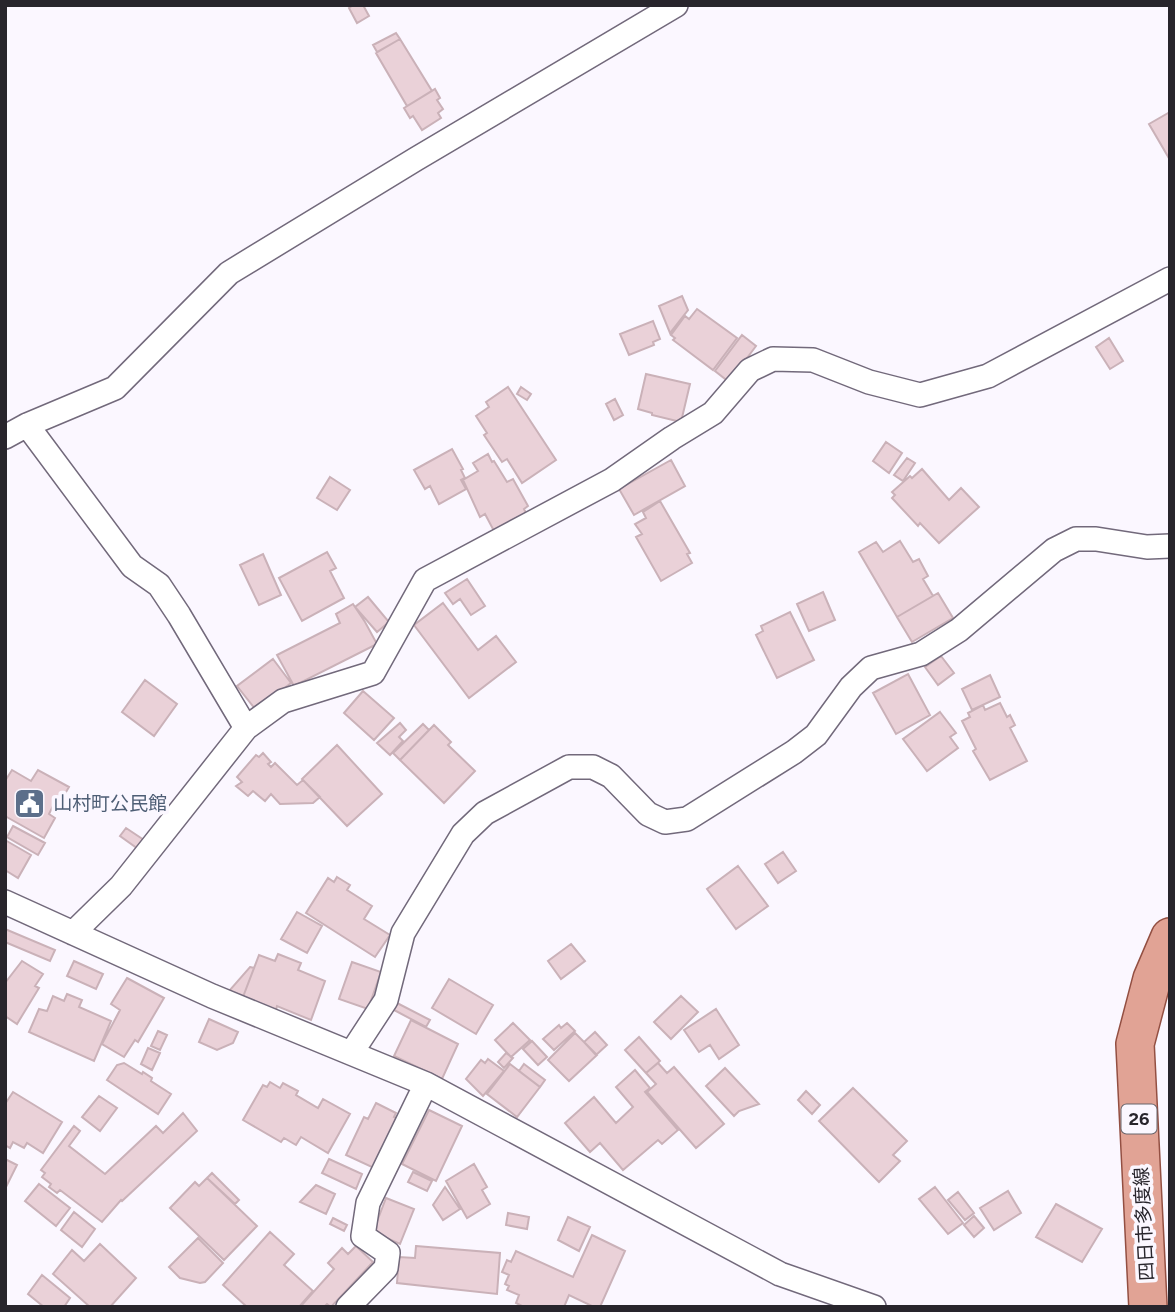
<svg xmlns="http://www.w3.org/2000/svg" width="1175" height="1312" viewBox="0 0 1175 1312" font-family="Figtree,'Noto Sans JP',sans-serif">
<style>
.building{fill:#ead1d8;stroke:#cab1b8;stroke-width:2}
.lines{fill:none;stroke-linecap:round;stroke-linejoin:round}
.street-casing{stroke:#72697b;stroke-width:26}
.primary-casing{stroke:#934f42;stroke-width:40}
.street{stroke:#fff;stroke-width:23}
.primary{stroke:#e1a395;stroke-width:37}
.labels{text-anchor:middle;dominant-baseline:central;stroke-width:7;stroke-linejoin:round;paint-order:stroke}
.shield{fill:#fbf7ff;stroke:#67646b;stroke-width:2}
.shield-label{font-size:18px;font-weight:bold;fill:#28252c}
.service-label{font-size:19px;fill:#4e5e75;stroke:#fbf7ff;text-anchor:start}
.street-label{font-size:19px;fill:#28252c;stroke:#fbf7ff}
</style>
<rect width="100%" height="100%" fill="#fbf7ff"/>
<path class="building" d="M353,5H363L369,16L357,23L349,8Z
M396,33L400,39L377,52L373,45Z
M400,39L432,91L407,106L376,53Z
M435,89L440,98L437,100L443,109L438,113L441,118L422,130L413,116L410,118L404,108Z
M1170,112V160L1149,124Z
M682,296L688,310L670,333L659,306Z
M697,309L737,338L713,370L673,340L675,338L671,335L685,316L689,319Z
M653,321L660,339L653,342L654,345L629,355L620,334Z
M742,335L756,346L729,382L715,371Z
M1109,338L1123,361L1110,369L1096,347Z
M646,374L690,384L681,422L652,415V413L638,409Z
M508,387L556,460L522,483L507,459L502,462L484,435L487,433L476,416L489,407L486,402Z
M521,387L531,394L527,400L517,394Z
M615,399L623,415L614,420L606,404Z
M886,442L902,453L889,473L873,461Z
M452,449L463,469L461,470L465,478L461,480L466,489L439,504L430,486L425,489L414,470Z
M488,454L492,462L494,461L507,482L513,479L528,506L524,509L526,513L494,531L485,514L480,517L463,480L478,471L473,463Z
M907,458L915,463L903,481L894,475Z
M671,460L685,486L634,515L619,489Z
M922,469L949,500L961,488L979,507L939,543L920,523L918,526L892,498L895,495L892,492L910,476L912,478Z
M330,477L350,490L337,510L317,498Z
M660,501L690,553L687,554L692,563L661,581L636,537L642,534L635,524L646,518L643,512Z
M900,541L913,562L919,559L928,576L923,579L933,596L897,617L859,552L876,542L883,552Z
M327,552L336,568L330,571L344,598L302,621L279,578Z
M263,554L281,595L259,605L240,565Z
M467,579L485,606L471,615L460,599L453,604L445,593Z
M823,592L835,620L809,631L797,604Z
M938,593L953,618L912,642L897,617Z
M368,597L389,622L377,632L355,607Z
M443,603L478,650L496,636L516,662L469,698L414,625Z
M353,604L365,622L377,644L294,686L277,655L340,623L336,614Z
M790,612L814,660L777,678L756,635L763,631L761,626Z
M941,656L954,673L938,685L925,667Z
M273,659L291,683L256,710L237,686Z
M908,674L930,715L896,734L873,693Z
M990,675L1000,697L972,710L962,689Z
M145,680L177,704L154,736L122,712Z
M363,691L394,718L374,740L344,713Z
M1000,703L1007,717L1010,715L1015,725L1010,728L1027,761L990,780L973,751L976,749L962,721L970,717L968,713L983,705L985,710Z
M940,712L956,733L950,737L958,748L927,771L903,739Z
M400,723L406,730L399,737L403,741L390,755L377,743Z
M423,724L429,730L400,760L393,753Z
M434,725L451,742L448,745L475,771L444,803L400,760Z
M337,745L382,794L347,826L302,779Z
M263,753L271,762L268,764L271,767L275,763L297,785L303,780L320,797L313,803L280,804L271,794L265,801L253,791L248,796L236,786L242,782L237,777L256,755L259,757Z
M12,770L31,781L38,770L69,787L59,804L55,802L49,814L55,818L44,838L5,816V781Z
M13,826L45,843L38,855L7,837Z
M126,828L147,842L141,851L120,836Z
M5,840L31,855L18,878L5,870Z
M783,852L796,871L778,883L765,864Z
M738,866L768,906L736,929L707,889Z
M337,877L350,885L347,890L372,906L364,919L390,935L375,957L306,913L328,878L334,882Z
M297,912L322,926L307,953L281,939Z
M5,929L55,950L50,961L5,942Z
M571,944L585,961L561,979L548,961Z
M278,954L301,963L298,970L325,981L311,1020L277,1006L276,1010L243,997L259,955L275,961Z
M22,961L43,974L35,986L39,988L17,1024L5,1016V983Z
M74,961L103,974L96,989L67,976Z
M352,962L381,972L368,1009L339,999Z
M250,967L254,968L243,997L229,991Z
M127,978L164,998L138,1042L135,1040L124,1057L102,1044L120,1010L111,1004Z
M449,979L493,1005L476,1034L432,1008Z
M67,994L82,1000L79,1007L111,1021L94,1061L29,1032L39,1009L47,1011L53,996L64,1001Z
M681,996L698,1012L671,1039L654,1022Z
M397,1003L430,1020L426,1027L394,1010Z
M716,1009L739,1045L719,1059L710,1045L699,1052L684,1030Z
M209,1019L238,1032L233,1043L217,1050L199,1042Z
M411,1020L458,1044L442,1079L394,1056Z
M513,1023L530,1040L511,1057L495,1040Z
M567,1023L575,1031L554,1050L543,1039L559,1025L561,1028Z
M158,1031L167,1035L160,1050L151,1046Z
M595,1032L607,1045L596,1055L584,1042Z
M575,1033L597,1055L569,1081L548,1060Z
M639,1037L660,1061L646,1073L625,1050Z
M532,1041L547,1057L538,1065L523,1049Z
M148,1048L160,1053L152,1070L141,1064Z
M506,1053L513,1058L504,1068L498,1062Z
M488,1059L504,1071L483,1096L466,1079L481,1060L485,1063Z
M124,1063L142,1074L143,1072L152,1078L151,1081L171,1094L158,1114L107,1080L117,1065Z
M658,1063L667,1073L674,1067L724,1124L696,1148L647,1092L656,1084L646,1073Z
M510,1064L540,1087L517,1117L487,1094Z
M524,1064L545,1080L540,1087L519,1071Z
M725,1068L759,1104L739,1111L734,1116L706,1086Z
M635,1070L650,1088L645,1092L678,1130L662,1144L658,1140L623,1170L600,1143L590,1152L565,1123L594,1097L616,1123L633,1107L616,1087Z
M270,1082L280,1088L283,1083L298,1091L296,1095L318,1108L323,1099L350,1114L328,1153L301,1137L296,1145L284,1138L281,1142L243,1120L263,1085L267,1087Z
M853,1088L907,1141L893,1155L900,1161L879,1182L819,1121Z
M806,1091L820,1105L812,1114L798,1100Z
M13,1092L62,1122L43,1153L27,1143L24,1148L13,1142L10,1148L5,1145V1104Z
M99,1096L117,1108L100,1131L82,1117Z
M376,1103L396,1113L394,1117L401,1120L374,1168L346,1155L364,1117L368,1119Z
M429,1110L462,1126L436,1181L402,1164Z
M183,1113L197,1131L122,1201L121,1200L102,1222L60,1190L57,1193L49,1187L51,1184L42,1177L45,1173L41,1170L74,1126L80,1131L69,1146L105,1174L156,1126L163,1133Z
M5,1159L17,1165L5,1189Z
M329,1159L362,1174L356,1189L322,1173Z
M474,1164L487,1187L482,1190L490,1204L467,1218L446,1181Z
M413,1172L432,1181L427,1191L408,1182Z
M212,1173L239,1200L235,1204L207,1178Z
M207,1178L257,1226L224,1260L170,1208L195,1182L199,1186Z
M39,1184L70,1208L56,1226L25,1201Z
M316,1185L335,1194L326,1214L300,1202Z
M445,1187L460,1209L443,1220L433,1205Z
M935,1187L963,1223L948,1234L919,1199Z
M1008,1191L1021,1213L994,1230L980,1208Z
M958,1192L974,1213L965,1220L948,1200Z
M386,1198L414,1209L400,1244L373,1232Z
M1056,1204L1102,1229L1082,1262L1036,1237Z
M74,1212L95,1229L82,1247L61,1230Z
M508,1213L529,1217L527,1229L506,1225Z
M974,1216L984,1228L974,1237L964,1225Z
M568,1217L590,1227L579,1251L558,1240Z
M333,1218L347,1225L344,1231L330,1224Z
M270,1232L294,1254L284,1265L313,1291L299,1307H247L223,1285Z
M592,1235L625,1251L600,1307H594L569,1295L564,1307H524L516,1303L519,1295L507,1290L509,1286L505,1284L509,1275L502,1272L507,1260L511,1262L516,1251L573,1277Z
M198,1238L223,1263L205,1282L200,1283L180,1278L169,1267Z
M100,1244L136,1278L110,1307H90L53,1274L72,1250L84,1261Z
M356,1246L373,1262L331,1307L327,1304L324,1307H300L334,1269L328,1263L342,1248L348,1254Z
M416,1246L500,1253L497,1294L397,1283L399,1257L415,1258Z
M42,1275L70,1298L64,1307H44L28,1294Z"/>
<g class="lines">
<defs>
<path id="street" d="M27,425L132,566L159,585L179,615L246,728L121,886L73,933
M5,437L27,425L115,388L229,273L416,159L676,5
M246,728L283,701L373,673L425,580L612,480L672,438L713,413L750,370L773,359L813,360L869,382L920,395L988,376L1170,279
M5,902L212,996L426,1084L780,1274L874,1307
M352,1052L386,1000L403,933L463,834L485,813L569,767H593L611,776L648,814L665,822L687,819L794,752L816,735L851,687L871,668L921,654L959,630L1054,550L1076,539H1096L1147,547L1170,546
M348,1307L386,1268L388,1253L363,1236L368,1203L426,1084"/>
<path id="primary" d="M1148,1307L1135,1044L1152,979L1170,937"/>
</defs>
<use href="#street" class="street-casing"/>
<use href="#primary" class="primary-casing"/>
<use href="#street" class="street"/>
<use href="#primary" class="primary"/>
</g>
<defs>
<symbol id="civic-square" viewBox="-11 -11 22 22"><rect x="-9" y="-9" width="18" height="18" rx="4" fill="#5c6f8a" stroke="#fbf7ff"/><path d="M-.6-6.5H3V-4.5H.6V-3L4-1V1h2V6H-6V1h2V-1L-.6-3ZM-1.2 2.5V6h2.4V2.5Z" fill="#fff"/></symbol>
</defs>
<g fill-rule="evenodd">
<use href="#civic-square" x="12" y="786" width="35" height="35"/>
</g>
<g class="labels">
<rect class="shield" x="1121.5" y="1104.5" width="35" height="29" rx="5"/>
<g class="shield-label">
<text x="1139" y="1119">26</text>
</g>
<g class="service-label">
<text x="53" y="803">山村町公民館</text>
</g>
<g class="street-label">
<text transform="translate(1144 1224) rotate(-93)">四日市多度線</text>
</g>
</g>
<rect width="1175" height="1312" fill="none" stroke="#28252c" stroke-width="14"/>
</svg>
